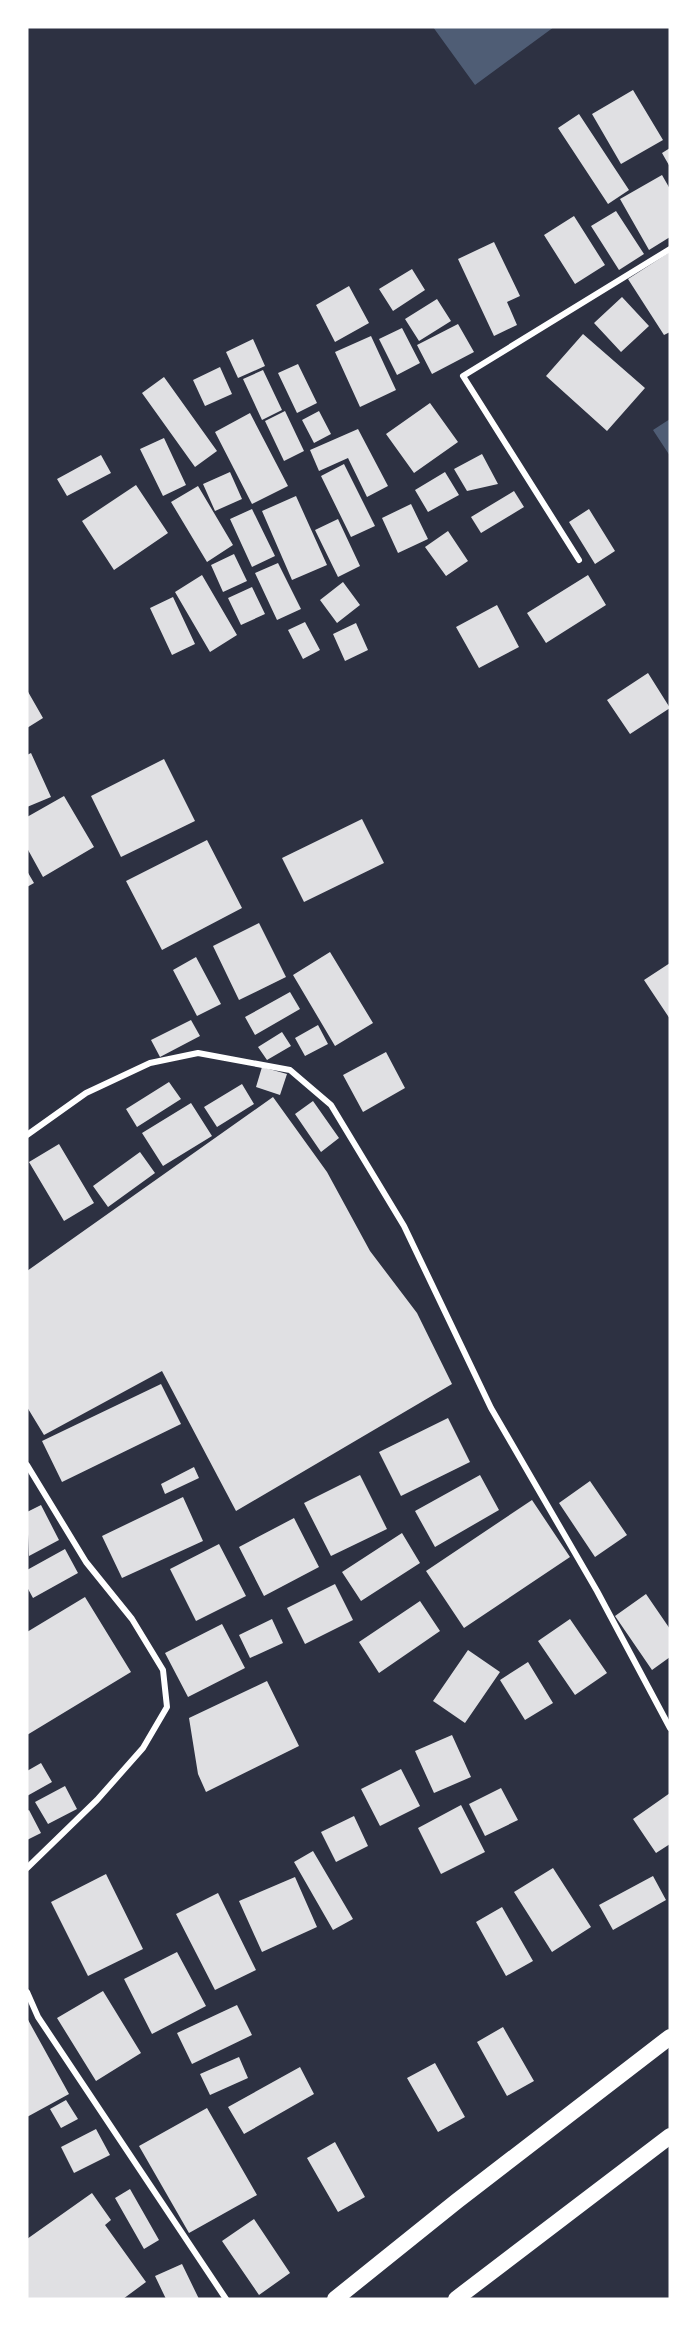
<svg xmlns="http://www.w3.org/2000/svg" width="697" height="2326" viewBox="0 0 697 2326" font-family="Figtree,sans-serif">
<style>
.water{fill:#4f5d75}
.building{fill:#e0e0e3}
.lines{fill:none;stroke-linecap:round;stroke-linejoin:round}
.minor{stroke:#fff;stroke-width:6}
.trunk{stroke:#fff;stroke-width:16}
</style>
<rect width="100%" height="100%" fill="#2d3142"/>
<path class="water" d="M433,27H554L475,85Z
M670,419V456L653,430Z"/>
<path class="building" d="M633,90L663,140L621,164L592,114Z
M579,114L629,190L608,204L558,128Z
M670,148V167L662,153Z
M662,175L670,189V237L649,250L620,199Z
M616,211L644,254L619,270L591,226Z
M574,216L605,265L575,284L544,235Z
M494,242L520,296L507,302L517,325L494,336L458,259Z
M670,252V332L664,335L628,279Z
M412,269L425,290L393,311L379,289Z
M349,286L369,323L335,342L316,305Z
M622,297L649,326L621,352L594,323Z
M437,299L451,321L419,341L405,319Z
M458,324L474,352L432,374L417,345Z
M402,328L420,363L397,375L379,339Z
M583,334L645,388L607,431L546,376Z
M371,336L396,390L360,407L335,352Z
M253,339L265,366L238,378L226,352Z
M298,364L317,403L297,413L278,373Z
M220,367L232,394L205,406L193,380Z
M263,370L282,410L262,420L243,379Z
M164,377L217,451L195,467L142,393Z
M430,403L458,442L414,473L386,434Z
M285,411L304,451L284,461L265,421Z
M319,411L331,434L314,443L302,420Z
M250,413L288,486L252,504L215,432Z
M358,429L388,486L367,497L348,458L319,471L310,450Z
M164,438L186,485L163,496L140,449Z
M482,454L498,484L467,491L454,469Z
M101,455L111,473L67,496L57,479Z
M344,464L375,526L351,537L321,476Z
M230,472L242,499L215,511L203,484Z
M445,472L459,495L428,512L415,490Z
M136,485L168,533L114,570L82,521Z
M198,486L233,545L207,562L171,502Z
M514,491L524,507L481,533L471,517Z
M296,496L327,565L292,580L262,511Z
M411,504L428,539L398,553L382,518Z
M252,509L275,556L252,567L230,519Z
M589,509L615,551L595,564L569,522Z
M338,519L360,566L338,577L315,530Z
M448,531L468,561L446,576L425,547Z
M234,554L247,581L223,592L211,565Z
M278,563L301,609L277,620L255,573Z
M202,575L237,635L210,652L175,592Z
M588,575L606,605L546,643L527,613Z
M343,582L360,605L337,623L320,600Z
M252,587L265,614L241,625L228,598Z
M173,597L195,644L172,655L150,608Z
M497,605L519,647L479,668L456,627Z
M305,622L320,650L303,659L288,630Z
M356,623L368,650L345,661L333,634Z
M648,673L670,708L630,734L607,700Z
M27,690L43,718L27,728Z
M31,753L51,797L27,807V755Z
M164,759L195,821L121,857L91,796Z
M64,796L94,847L43,877L27,848V817Z
M362,819L384,863L304,902L282,858Z
M207,840L242,908L162,950L126,881Z
M27,871L34,883L27,887Z
M259,923L286,977L239,1000L213,946Z
M330,952L373,1023L335,1046L293,975Z
M196,957L221,1004L197,1016L173,970Z
M670,963V1019L644,980Z
M290,992L300,1009L255,1035L245,1017Z
M191,1020L200,1036L160,1057L151,1040Z
M318,1025L328,1044L305,1056L295,1038Z
M282,1032L291,1046L267,1060L258,1047Z
M386,1052L405,1088L363,1112L343,1075Z
M262,1067L287,1074L280,1095L256,1087Z
M169,1082L181,1099L137,1127L126,1109Z
M242,1084L254,1104L217,1127L204,1107Z
M273,1097L327,1172L370,1251L417,1313L452,1384L236,1511L162,1371L44,1435L27,1407V1271Z
M313,1101L339,1138L321,1152L295,1114Z
M191,1103L212,1136L163,1166L142,1133Z
M59,1144L94,1203L64,1221L29,1162Z
M140,1152L155,1173L108,1207L93,1186Z
M161,1384L181,1424L62,1482L42,1441Z
M448,1418L470,1462L401,1496L379,1452Z
M194,1467L199,1478L165,1494L161,1484Z
M360,1475L387,1529L331,1556L304,1503Z
M480,1475L499,1510L435,1547L415,1511Z
M590,1481L627,1535L595,1557L559,1503Z
M183,1497L203,1541L122,1578L102,1536Z
M532,1500L570,1557L464,1628L426,1571Z
M41,1505L59,1540L29,1556L27,1512Z
M294,1518L319,1567L264,1596L239,1547Z
M402,1533L420,1563L361,1601L342,1572Z
M219,1544L246,1596L196,1621L170,1569Z
M65,1549L78,1573L33,1598L27,1587V1570Z
M335,1584L353,1620L305,1644L287,1608Z
M646,1594L670,1629V1657L652,1670L615,1616Z
M85,1597L131,1672L27,1735V1632Z
M420,1601L440,1631L379,1673L359,1642Z
M272,1619L283,1643L250,1658L239,1635Z
M570,1619L607,1673L575,1695L538,1641Z
M222,1624L245,1668L188,1697L165,1653Z
M468,1650L500,1672L465,1723L433,1701Z
M528,1662L553,1703L525,1720L500,1680Z
M267,1681L299,1746L206,1792L198,1774L189,1718Z
M452,1735L471,1777L434,1793L415,1751Z
M41,1763L52,1782L27,1796V1771Z
M401,1769L420,1806L380,1826L361,1789Z
M65,1786L77,1809L48,1824L35,1802Z
M501,1788L518,1820L485,1836L469,1804Z
M670,1793V1844L656,1853L633,1819Z
M461,1805L485,1852L441,1874L418,1828Z
M29,1810L41,1833L27,1840V1811Z
M354,1816L368,1846L336,1862L321,1832Z
M313,1851L353,1919L333,1930L294,1862Z
M553,1868L591,1927L552,1952L514,1892Z
M106,1874L143,1949L88,1976L51,1902Z
M653,1876L666,1900L613,1930L599,1905Z
M295,1877L317,1927L262,1952L239,1901Z
M218,1893L256,1970L215,1990L176,1914Z
M502,1907L533,1961L506,1976L476,1922Z
M177,1952L206,2006L152,2034L124,1979Z
M103,1991L141,2053L96,2081L57,2018Z
M237,2005L252,2035L192,2064L177,2033Z
M27,2018L69,2094L27,2117Z
M503,2027L534,2081L507,2096L477,2042Z
M239,2057L248,2078L210,2095L200,2074Z
M435,2063L465,2117L438,2132L407,2078Z
M300,2067L314,2094L244,2134L228,2107Z
M66,2100L78,2119L61,2128L50,2109Z
M207,2108L257,2195L189,2233L139,2146Z
M96,2129L110,2155L74,2173L61,2147Z
M335,2142L365,2197L338,2212L307,2158Z
M130,2189L159,2240L144,2249L115,2198Z
M92,2193L111,2220L105,2225L146,2282L123,2299H27V2239Z
M254,2219L290,2273L259,2295L222,2241Z
M182,2264L199,2299H166L155,2276Z"/>
<g class="lines">
<path class="minor" d="M579,560L463,376L670,249
M27,1135L86,1093L150,1063L198,1053L290,1070L331,1105L404,1226L491,1408L597,1591L670,1728
M27,1465L86,1562L132,1619L163,1670L167,1707L143,1748L97,1800L27,1868
M27,1992L38,2017L226,2299"/>
<path class="trunk" d="M335,2299L457,2201L670,2037
M456,2299L670,2136"/>
</g>
<rect width="697" height="2326" fill="none" stroke="#ffffff" stroke-width="57"/>
</svg>
